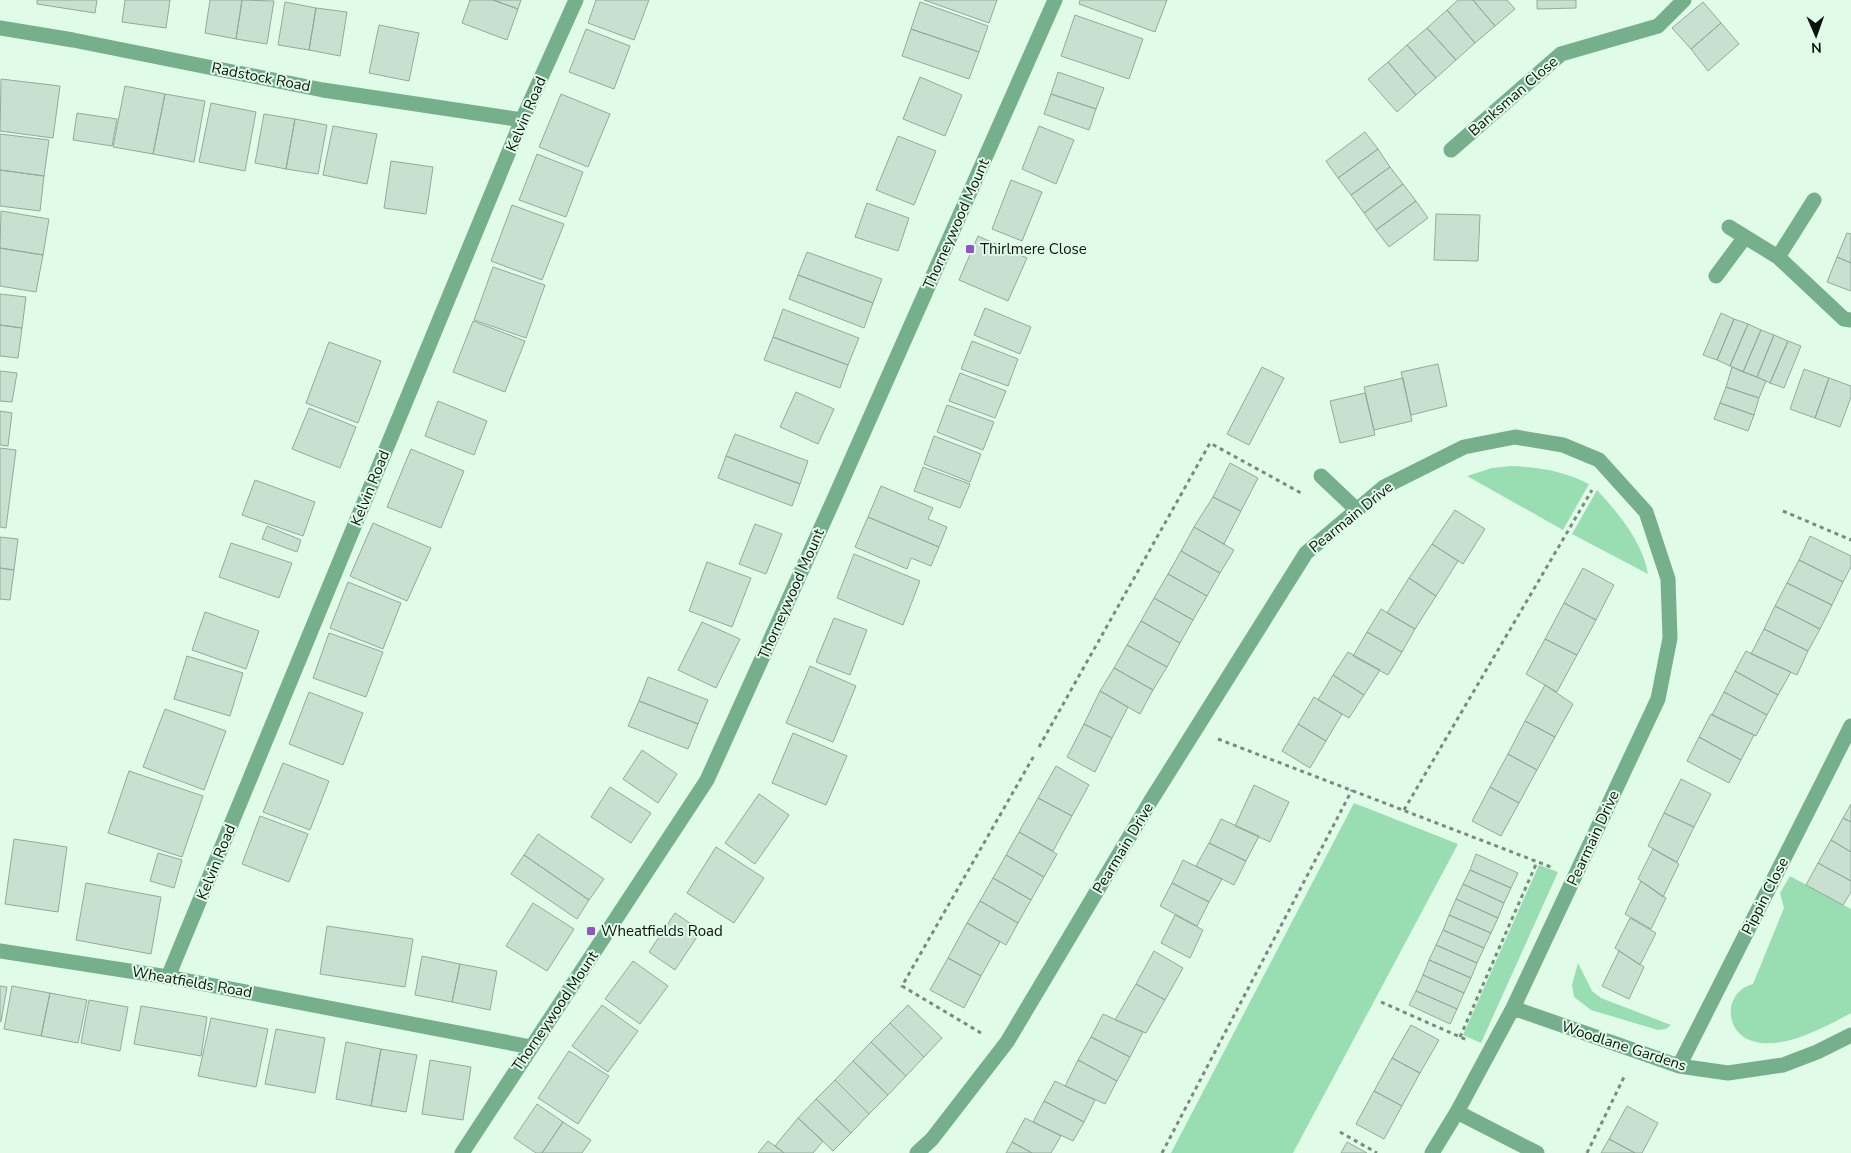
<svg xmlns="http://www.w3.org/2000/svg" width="1851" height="1153" viewBox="0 0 1851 1153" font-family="'Nunito Sans',sans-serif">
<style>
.green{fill:#99deb2}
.building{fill:#c7e0cf;stroke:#92aa9a}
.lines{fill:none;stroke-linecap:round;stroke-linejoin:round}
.path{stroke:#798a7e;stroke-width:3;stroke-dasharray:4 4;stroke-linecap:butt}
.minor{stroke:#76af8b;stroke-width:15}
.poi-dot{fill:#9153c9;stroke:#e1fbe9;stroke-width:2}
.labels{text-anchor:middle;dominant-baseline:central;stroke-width:4;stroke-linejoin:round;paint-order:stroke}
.street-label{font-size:15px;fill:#0a130d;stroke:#e1fbe9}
.poi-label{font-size:15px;fill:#0a130d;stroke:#e1fbe9;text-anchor:start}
</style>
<rect width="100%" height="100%" fill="#e1fbe9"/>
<path class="green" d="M1511,466C1538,467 1564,471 1589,484L1563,530L1467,476L1492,468Z
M1597,490C1619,514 1642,541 1648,574L1572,534Z
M1354,803L1458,844L1293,1153H1171Z
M1539,865L1558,872L1481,1043L1463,1035Z
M1790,876L1851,909V1013C1825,1027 1782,1051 1752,1041C1729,1034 1723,1004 1742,989C1745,987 1749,985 1753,984L1784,908L1780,893Z
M1578,963L1592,991L1601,998L1671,1025L1666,1029L1658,1030L1591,1010L1574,997L1572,985Z"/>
<path class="building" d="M37,0H97L95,13L37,4Z
M125,0H170L166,28L122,22Z
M210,0H242L236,39L205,33Z
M242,0L274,1L267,44L236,39Z
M470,0H493L518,9L507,40L462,23Z
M493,0H521L518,9Z
M596,0H649L634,40L588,23Z
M924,0H997L989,23Z
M1080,0H1167L1155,32L1079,4Z
M1458,0H1473L1495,26L1475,43L1447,10Z
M1473,0H1507L1515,9L1495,26Z
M1537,0H1576V8L1537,9Z
M285,2L316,8L309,50L278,45Z
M920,2L988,26L979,52L911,29Z
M1703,2L1721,23L1691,49L1672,28Z
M316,8L347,12L340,56L309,50Z
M1447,10L1475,43L1456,60L1427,28Z
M1075,15L1143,39L1129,79L1061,56Z
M1721,23L1739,44L1708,71L1691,49Z
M379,25L419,33L409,81L369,73Z
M1427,28L1456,60L1436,78L1407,45Z
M586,29L630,46L614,89L569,72Z
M911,29L979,52L969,79L902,56Z
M1407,45L1436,78L1416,95L1388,62Z
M1388,62L1416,95L1397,112L1368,79Z
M1058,72L1104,88L1096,109L1051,94Z
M920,77L962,95L945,136L903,119Z
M1,79L60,86L53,138L0,131Z
M125,86L165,94L153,154L113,147Z
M165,94L205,101L194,162L153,154Z
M561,94L610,114L588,167L539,147Z
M1051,94L1096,109L1089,130L1044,114Z
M211,103L256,112L245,171L199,162Z
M77,113L117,119L112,146L73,140Z
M264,114L295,119L286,169L255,163Z
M295,119L327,125L318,174L286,169Z
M333,126L377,134L367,184L323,175Z
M1039,126L1074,140L1056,184L1022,169Z
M1365,132L1378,149L1338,178L1326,161Z
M0,134L49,140L44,176L0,170Z
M898,136L936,151L914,205L876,190Z
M1378,149L1390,167L1351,195L1338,178Z
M537,154L583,172L566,217L519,200Z
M391,161L433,167L426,214L384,208Z
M1390,167L1403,184L1364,213L1351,195Z
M0,170L44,176L40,211L0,206Z
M1011,180L1042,192L1022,241L992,229Z
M1403,184L1416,201L1376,230L1364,213Z
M1416,201L1428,218L1389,247L1376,230Z
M867,203L909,218L898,251L855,237Z
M512,205L564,224L542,280L491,261Z
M1,211L49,219L43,255L0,248Z
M1436,214L1480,215L1478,261L1434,260Z
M1847,233L1851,234V263L1837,257Z
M978,236L1027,258L1008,301L959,280Z
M0,248L43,255L36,292L0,286Z
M807,252L882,279L873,303L798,275Z
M1837,257L1851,263V291L1827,282Z
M493,267L545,285L526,338L474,320Z
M798,275L873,303L864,328L789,299Z
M0,294L26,297L22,328L0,325Z
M985,308L1031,327L1020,354L974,335Z
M783,309L859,338L848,365L773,337Z
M1721,313L1734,319L1717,360L1703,355Z
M1734,319L1748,324L1730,366L1717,360Z
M473,321L525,341L505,392L453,372Z
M1748,324L1761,330L1743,372L1730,366Z
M0,325L22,328L18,358L0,356Z
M1761,330L1774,335L1757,377L1743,372Z
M1774,335L1788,341L1770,383L1757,377Z
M773,337L848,365L840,388L764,360Z
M972,341L1018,359L1008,386L961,369Z
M1788,341L1801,346L1784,388L1770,383Z
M329,342L381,361L358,423L306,403Z
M1438,364L1447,406L1411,415L1401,372Z
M1262,367L1284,378L1249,445L1227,434Z
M1732,367L1766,381L1759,398L1726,387Z
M1804,369L1829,378L1815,418L1790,409Z
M0,371L17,373L12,402L0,401Z
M960,373L1006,391L995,418L949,401Z
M1403,378L1412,421L1374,430L1364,387Z
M1829,378L1851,386V397L1840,427L1815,418Z
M1726,387L1759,398L1754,415L1720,403Z
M796,392L834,409L818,444L780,427Z
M1365,393L1375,435L1340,443L1330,401Z
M438,401L487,421L474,455L425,436Z
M1720,403L1754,415L1748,431L1714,419Z
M947,405L994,422L983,450L937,432Z
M309,408L356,427L340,468L292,449Z
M0,411L12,413L8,446L0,445Z
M735,434L808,461L800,484L726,456Z
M934,436L981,454L970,482L924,464Z
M0,448L16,450L6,528L0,527Z
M411,449L464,471L441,528L387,507Z
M726,456L800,484L792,506L718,478Z
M1230,463L1258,478L1241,511L1213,497Z
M923,467L970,484L960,508L914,491Z
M255,480L315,502L303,536L242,515Z
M881,486L933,508L928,519L947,527L939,547L868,517Z
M1213,497L1241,511L1224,544L1194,527Z
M1455,510L1485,529L1463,564L1432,544Z
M868,517L939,547L931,566L911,558L907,569L855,547Z
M373,523L431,548L407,601L350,576Z
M755,524L782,534L766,574L739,564Z
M267,526L301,540L297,552L262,539Z
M1194,527L1234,550L1220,573L1181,551Z
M1810,536L1851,556V567L1843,582L1799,560Z
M0,537L18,539L14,570L0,568Z
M231,543L292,563L279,598L219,577Z
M1432,544L1458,561L1436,596L1409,578Z
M1181,551L1220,573L1207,596L1168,574Z
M854,554L920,581L903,625L837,598Z
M1799,560L1843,582L1832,605L1787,583Z
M707,562L751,578L732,627L689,611Z
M0,568L14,570L10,600L0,599Z
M1583,568L1614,585L1596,620L1564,603Z
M1168,574L1207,596L1193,620L1154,598Z
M1409,578L1436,596L1415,629L1387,613Z
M348,582L401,603L383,649L330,628Z
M1787,583L1832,605L1820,629L1775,606Z
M1154,598L1193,620L1180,643L1141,621Z
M1564,603L1596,620L1577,655L1545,639Z
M1775,606L1820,629L1808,651L1764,629Z
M1381,609L1415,629L1402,652L1367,632Z
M205,612L259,631L246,669L192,650Z
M834,618L867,630L850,675L816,662Z
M1141,621L1180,643L1167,667L1127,645Z
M702,622L740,639L716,688L678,670Z
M1764,629L1808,651L1797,675L1751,654Z
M1367,632L1402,652L1388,675L1353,656Z
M329,633L383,652L366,697L313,678Z
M1545,639L1577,655L1557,692L1526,674Z
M1127,645L1167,667L1153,690L1114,668Z
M1746,651L1791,672L1778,695L1735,671Z
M1348,652L1380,670L1364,695L1333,675Z
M187,656L243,673L230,716L174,699Z
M810,666L856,686L833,742L786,723Z
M1114,668L1153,690L1140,714L1100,691Z
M1735,671L1778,695L1767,715L1724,692Z
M1333,675L1364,695L1349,718L1318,700Z
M648,677L708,700L698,724L639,701Z
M1545,685L1573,704L1555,737L1525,721Z
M1100,691L1128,707L1112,738L1084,724Z
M309,692L363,713L343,765L289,744Z
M1724,692L1767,715L1756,736L1712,715Z
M1314,697L1342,714L1326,741L1298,724Z
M639,701L698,724L688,749L628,726Z
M165,709L226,731L204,790L143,767Z
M1711,714L1754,735L1741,760L1699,737Z
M1525,721L1555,737L1537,770L1508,754Z
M1084,724L1112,738L1095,772L1067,757Z
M1298,724L1326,741L1310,768L1282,751Z
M793,733L847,756L826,805L772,783Z
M1699,737L1741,760L1729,783L1687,761Z
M642,750L677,774L658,803L623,779Z
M1508,754L1537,770L1519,803L1490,787Z
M283,763L329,781L310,830L263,812Z
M1056,766L1089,785L1072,816L1038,798Z
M129,771L203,796L182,857L108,833Z
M1681,779L1711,794L1694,827L1664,813Z
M1254,785L1289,802L1270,842L1235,826Z
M610,787L651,813L631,843L591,817Z
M1490,787L1519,803L1501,836L1472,821Z
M759,794L789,815L755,864L725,843Z
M1038,798L1072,816L1053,851L1019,832Z
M1851,804V822L1843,818Z
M1664,813L1694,827L1677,862L1648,846Z
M260,816L308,834L289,882L242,864Z
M1843,818L1851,822V852L1831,840Z
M1221,819L1259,836L1246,861L1209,843Z
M1019,832L1057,854L1044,877L1006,855Z
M538,834L604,879L589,900L524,855Z
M14,839L67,847L58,912L5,904Z
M1831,840L1851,852V881L1818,863Z
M1209,843L1246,861L1234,885L1196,866Z
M716,847L764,878L734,923L687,893Z
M1653,849L1679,864L1663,897L1638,879Z
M158,853L182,860L174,888L150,881Z
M1476,854L1518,873L1511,888L1470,870Z
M524,855L589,900L577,919L511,874Z
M1006,855L1044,877L1031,900L993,878Z
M1183,860L1222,879L1209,902L1172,883Z
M1818,863L1851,881V892L1843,905L1806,885Z
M1470,870L1511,888L1504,903L1463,884Z
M993,878L1031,900L1018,923L980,901Z
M1641,881L1666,898L1651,929L1625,914Z
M86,883L161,897L151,954L76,940Z
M1172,883L1209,902L1197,926L1160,906Z
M1463,884L1504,903L1498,918L1456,899Z
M1456,899L1498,918L1491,933L1449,915Z
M980,901L1018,923L1006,945L967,923Z
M533,903L574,929L547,971L506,946Z
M675,913L701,931L675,970L649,952Z
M1175,915L1203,930L1190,958L1161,943Z
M1449,915L1491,933L1484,948L1443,930Z
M1630,918L1656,933L1640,965L1615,948Z
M967,923L1000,942L981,976L948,958Z
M327,926L413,939L405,987L320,974Z
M1443,930L1484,948L1477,963L1436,945Z
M1436,945L1477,963L1471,978L1429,960Z
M1154,951L1183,968L1165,1000L1136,984Z
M1619,951L1644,967L1629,999L1602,986Z
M422,956L460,964L452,1002L415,995Z
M948,958L981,976L964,1008L930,990Z
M1429,960L1471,978L1464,993L1423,975Z
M633,961L668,986L640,1024L605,999Z
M460,964L497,971L490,1010L452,1002Z
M1423,975L1464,993L1457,1009L1416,991Z
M1136,984L1165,1000L1146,1033L1115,1020Z
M0,986L7,987L1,1022L0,1021Z
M12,986L50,993L41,1036L4,1029Z
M1416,991L1457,1009L1450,1024L1409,1005Z
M50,993L87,1000L78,1043L41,1036Z
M89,1000L128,1007L120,1051L81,1043Z
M602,1005L638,1031L608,1072L572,1046Z
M908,1005L942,1038L924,1057L890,1023Z
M141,1006L207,1017L201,1056L134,1044Z
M1103,1014L1143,1032L1130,1057L1091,1037Z
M211,1018L268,1029L256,1087L198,1076Z
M890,1023L924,1057L906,1076L871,1042Z
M1411,1025L1439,1040L1420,1073L1392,1058Z
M276,1029L325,1038L315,1093L265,1084Z
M1091,1037L1130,1057L1117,1081L1078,1060Z
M346,1042L381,1049L371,1106L336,1099Z
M871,1042L906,1076L888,1095L853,1061Z
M381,1049L417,1055L406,1112L371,1106Z
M569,1051L609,1076L578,1124L538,1098Z
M1392,1058L1420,1073L1402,1106L1374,1091Z
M430,1060L471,1067L463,1120L422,1114Z
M1078,1060L1117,1081L1105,1104L1065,1086Z
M853,1061L888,1095L869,1114L835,1080Z
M835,1080L869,1114L851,1133L816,1099Z
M1055,1081L1095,1100L1084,1122L1044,1101Z
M1374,1091L1402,1106L1384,1139L1356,1124Z
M816,1099L851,1133L833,1151L798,1118Z
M1044,1101L1084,1122L1073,1141L1033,1122Z
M537,1104L563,1122L542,1153H536L514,1138Z
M1627,1106L1658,1123L1642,1153H1635L1609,1139Z
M798,1118L823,1141L813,1153H784L775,1146Z
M1025,1118L1061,1136L1051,1153H1032L1012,1142Z
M563,1122L591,1140L582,1153H542Z
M1609,1139L1635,1153H1601Z
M768,1141L775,1146L784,1153H758Z
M1012,1142L1032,1153H1006Z
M1347,1142L1367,1153H1341Z"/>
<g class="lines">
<path class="path" d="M1783,511L1851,540
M1218,739L1551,867
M1039,747L1210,443L1301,493
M1404,810L1592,490
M1381,1002L1467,1040
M981,1033L902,986L1035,754
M1460,1037L1537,862
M1340,1132L1377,1153
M1162,1153L1352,790
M1587,1153L1625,1075"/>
<path class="minor" d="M0,28L73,40L323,90L522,120
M1451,150L1561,54L1658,26L1684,0
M1729,227L1778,257L1844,319L1851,320
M1778,257L1814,200
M1716,276L1745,237
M1321,476L1357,510
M0,951L168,977L531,1047
M168,977L522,120L576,0
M1513,1008L1679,1066L1728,1073L1783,1065L1817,1052L1851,1035
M1679,1066L1851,726
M1457,1112L1537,1153
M462,1153L707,780L834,499L1055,0
M917,1153L932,1139L1007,1042L1150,802L1306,553L1384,487L1464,447L1515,437L1563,445L1599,460L1646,512L1668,579L1670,638L1658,699L1513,1008L1457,1112L1432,1153"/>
</g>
<g class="poi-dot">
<rect x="965" y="244" width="10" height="10" rx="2.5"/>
<rect x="586" y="926" width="10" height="10" rx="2.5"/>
</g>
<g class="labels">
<g class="street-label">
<text transform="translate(261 77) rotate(11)">Radstock Road</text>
<text transform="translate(1513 96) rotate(-41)">Banksman Close</text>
<text transform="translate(526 114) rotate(-67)">Kelvin Road</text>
<text transform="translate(956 224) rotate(-66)">Thorneywood Mount</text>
<text transform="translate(370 488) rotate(-68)">Kelvin Road</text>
<text transform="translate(1351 517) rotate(-39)">Pearmain Drive</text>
<text transform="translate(791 594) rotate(-66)">Thorneywood Mount</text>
<text transform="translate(1593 838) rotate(-65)">Pearmain Drive</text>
<text transform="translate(1123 848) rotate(-59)">Pearmain Drive</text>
<text transform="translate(216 862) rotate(-68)">Kelvin Road</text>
<text transform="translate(1765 896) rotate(-63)">Pippin Close</text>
<text transform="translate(192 982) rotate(10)">Wheatfields Road</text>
<text transform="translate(555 1011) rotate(-56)">Thorneywood Mount</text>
<text transform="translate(1624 1046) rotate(18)">Woodlane Gardens</text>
</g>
<g class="poi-label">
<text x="980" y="249">Thirlmere Close</text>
<text x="601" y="931">Wheatfields Road</text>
</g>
</g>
<g transform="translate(1816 35) rotate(178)" stroke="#e1fbe9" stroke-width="4" paint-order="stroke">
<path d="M0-4L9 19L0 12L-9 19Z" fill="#0a130d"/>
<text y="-8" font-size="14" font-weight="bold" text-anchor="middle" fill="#0a130d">N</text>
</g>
</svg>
